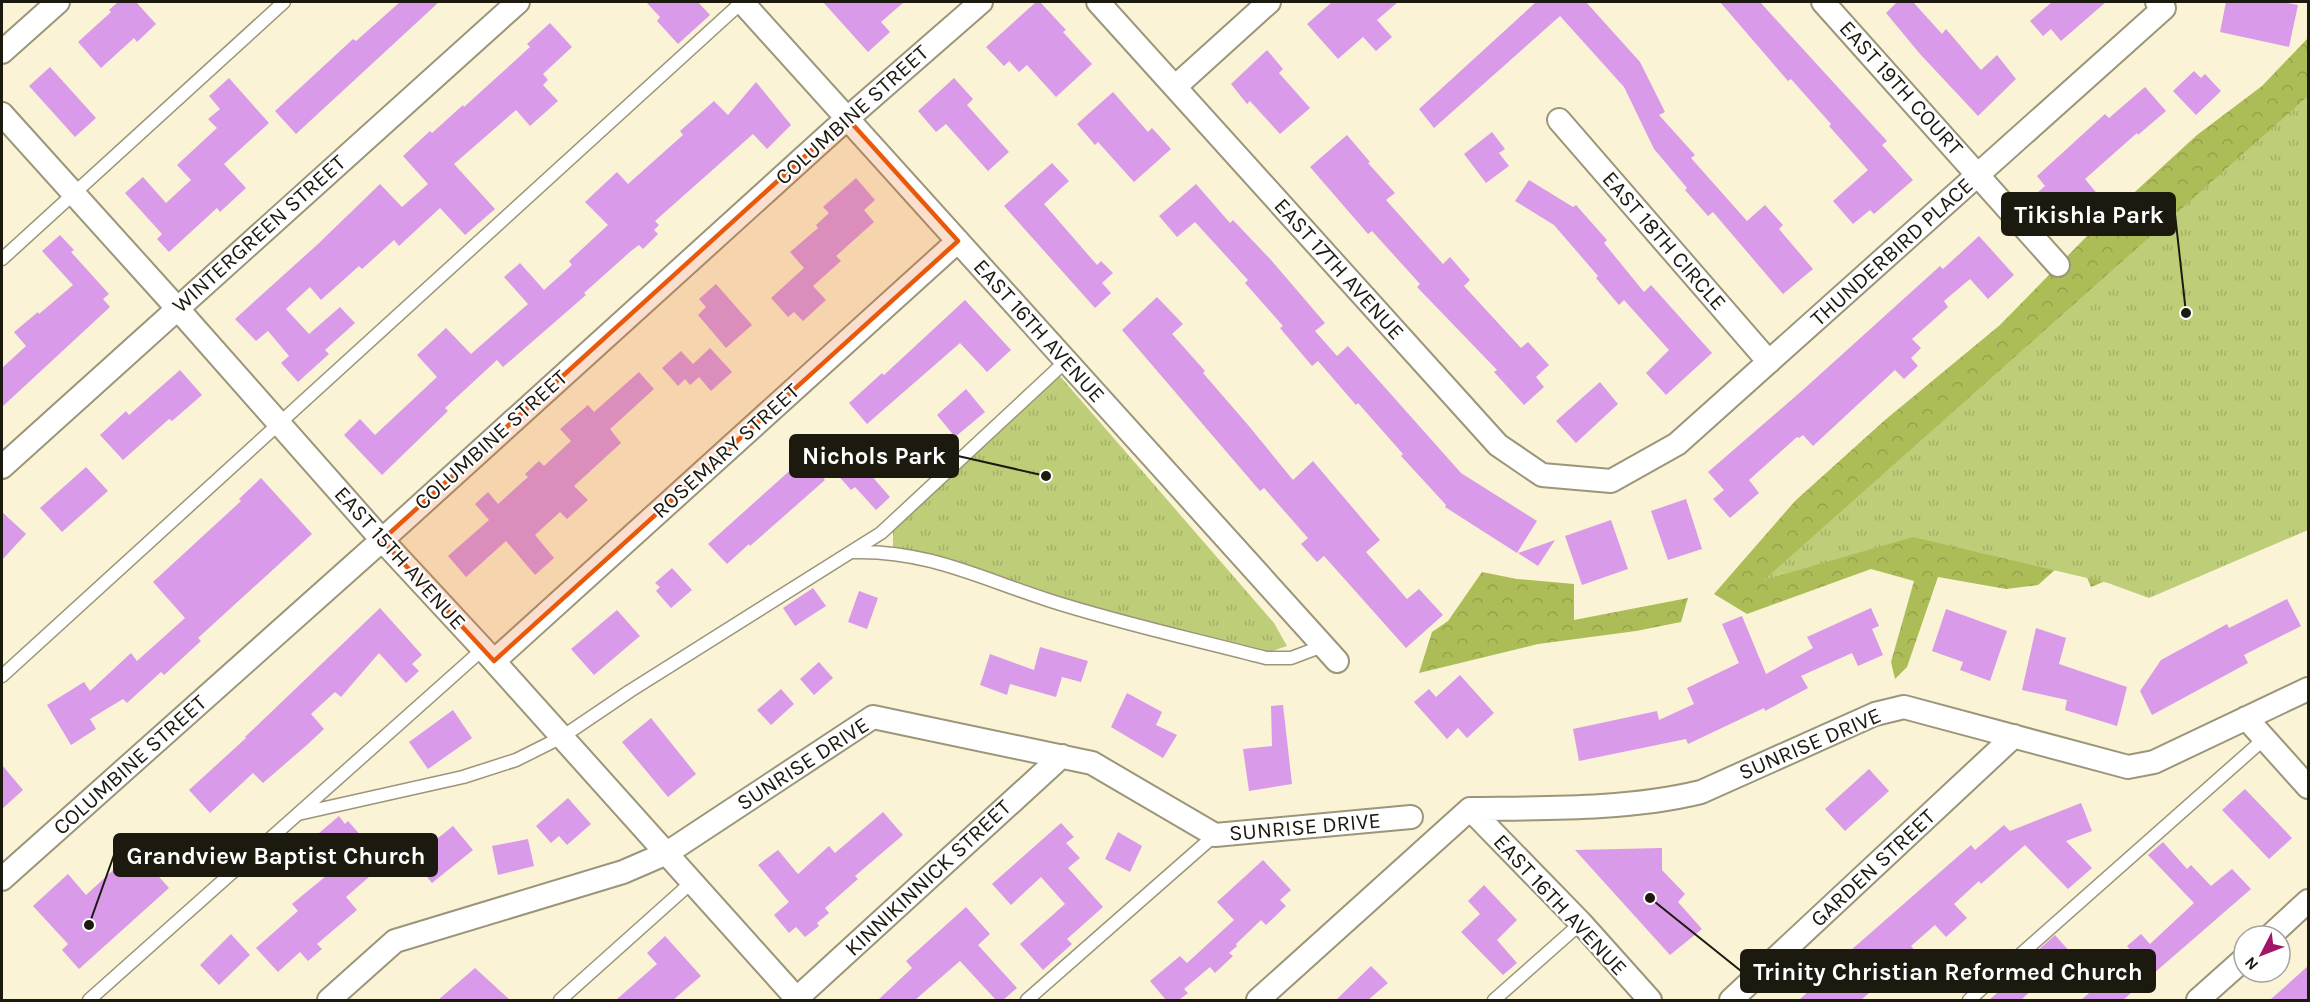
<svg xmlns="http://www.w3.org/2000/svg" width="2310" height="1002" viewBox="0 0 2310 1002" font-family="Karla,sans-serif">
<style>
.forest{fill:url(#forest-crowns)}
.park{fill:url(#park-tufts)}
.building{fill:#d99ae9}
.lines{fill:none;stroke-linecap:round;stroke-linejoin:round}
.lane-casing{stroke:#9b957a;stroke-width:15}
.street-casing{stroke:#9b957a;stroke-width:26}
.lane{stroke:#fff;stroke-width:12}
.street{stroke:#fff;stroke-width:22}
.marked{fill:#e8590c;fill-opacity:0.2;stroke:#e8590c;stroke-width:4.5;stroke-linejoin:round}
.labels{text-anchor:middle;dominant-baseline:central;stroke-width:4.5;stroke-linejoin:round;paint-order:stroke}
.street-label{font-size:22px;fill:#1c190f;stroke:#fff}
.leader{fill:none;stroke:#1c190f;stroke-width:2}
.callout-dot{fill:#1c190f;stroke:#fff;stroke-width:2}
.callout{fill:#1c190f;stroke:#1c190f;stroke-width:2}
.callout-label{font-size:24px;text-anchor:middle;font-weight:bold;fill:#fff}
</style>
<defs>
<pattern id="forest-crowns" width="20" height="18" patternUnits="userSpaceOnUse" patternTransform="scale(1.5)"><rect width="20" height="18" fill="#acbd57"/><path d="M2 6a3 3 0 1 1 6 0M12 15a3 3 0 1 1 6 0" fill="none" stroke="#93a24b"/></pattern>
<pattern id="park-tufts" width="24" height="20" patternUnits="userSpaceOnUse" patternTransform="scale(1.5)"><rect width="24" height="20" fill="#bece78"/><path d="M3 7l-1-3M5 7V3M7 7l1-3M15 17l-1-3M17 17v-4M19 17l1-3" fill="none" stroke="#a3b067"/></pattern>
</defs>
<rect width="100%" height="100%" fill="#faf3d6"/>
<path class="forest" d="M2308,38V498L2091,587L2076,551L2038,585L2006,589L1938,577L1907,667L1895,679L1891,662L1914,581L1871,569L1747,614L1714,594L1795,501L1885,420L2000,325L2089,234L2197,135L2262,86Z
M1482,572L1517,579L1574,584V620L1688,598L1681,622L1636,631L1538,644L1419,673L1432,632L1448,621Z"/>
<path class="park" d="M2308,96V530L2149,598L2108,583L1913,537L1764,580Z
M1059,375L1274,623L1287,646L1260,655L917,561L893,548V525Z"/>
<path class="building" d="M118,2H136L156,24L137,42L134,38L101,68L78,42L111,12L109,10Z
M400,2H439L296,134L275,111L353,39L356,41Z
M646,2H698L710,15L678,44L657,21L660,17Z
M823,2H904L881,22L890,32L868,52Z
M1036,2H1040L1066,30L1063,32L1092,64L1056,97L1027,65L1019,72L1009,61L1004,66L986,47Z
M1332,2H1398L1377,20L1392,37L1376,51L1363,37L1338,59L1307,24Z
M1536,2H1586L1640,62L1665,112L1659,115L1695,155L1691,158L1747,221L1765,205L1783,225L1779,229L1813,269L1783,294L1713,212L1708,216L1685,190L1687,188L1654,149L1624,87L1560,16L1434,128L1419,109Z
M1720,2H1760L1887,141L1882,145L1913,180L1874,214L1870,210L1853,224L1833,201L1868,170L1829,126L1831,124L1791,79L1788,81Z
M1897,2H1913L1942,34L1946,29L1981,70L1997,55L2016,79L1978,116L1920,54L1886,13Z
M2052,2H2106L2061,41L2051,29L2043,36L2030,21Z
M2226,2H2282L2298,5L2289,47L2220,32Z
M550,23L572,47L543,74L548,80L543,85L558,101L530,126L516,110L454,164L495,209L465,235L440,208L399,246L394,240L362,269L359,266L321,300L310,287L286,309L309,334L340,307L355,323L325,350L329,354L298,382L281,363L289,356L268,331L256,341L235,319L318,244L380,184L402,207L428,184L403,156L430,131L432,133L463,105L464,107L530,47L527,44Z
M1267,50L1283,69L1279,73L1310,108L1280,134L1250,101L1247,104L1231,84Z
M50,67L96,118L75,137L29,86Z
M2194,71L2201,78L2205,74L2221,91L2196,115L2173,91Z
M229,78L269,123L224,164L246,188L220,212L217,208L169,252L157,239L162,234L125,193L143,177L166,203L191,180L177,165L217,128L208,119L220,109L209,96Z
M954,78L973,99L967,105L1009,152L988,171L946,124L936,132L918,111Z
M756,82L791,125L767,149L753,134L655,221L659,225L654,230L658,234L643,249L639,245L631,251L584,293L586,295L503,367L497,360L445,408L448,411L382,475L344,435L360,419L375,435L437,377L417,355L446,328L471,354L528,304L504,277L520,263L544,290L572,265L569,261L608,225L585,202L617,172L628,184L683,135L680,131L714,101L728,115Z
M2145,87L2166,111L2138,135L2137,133L2085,179L2105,203L2082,223L2058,195L2049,204L2038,192L2045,186L2037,176L2105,114L2109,118Z
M1113,92L1148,132L1152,128L1171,149L1134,182L1098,142L1095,145L1077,124Z
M1492,132L1505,149L1499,153L1509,166L1486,183L1464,154Z
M1347,135L1370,162L1368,163L1395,193L1386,200L1443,264L1450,257L1470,280L1464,286L1521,348L1528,342L1549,365L1536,377L1544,387L1524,405L1494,372L1497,370L1417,287L1420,284L1372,231L1368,234L1310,167Z
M1052,163L1069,181L1044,204L1097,265L1101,261L1113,273L1102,283L1111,293L1095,308L1004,206Z
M856,178L875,200L864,210L874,222L836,256L841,261L813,286L826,300L803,321L794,312L788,317L771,298L804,268L790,252L818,228L816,225L829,213L823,207Z
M1529,180L1573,207L1576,205L1607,240L1604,243L1644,292L1651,285L1712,353L1666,395L1646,373L1669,350L1624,300L1619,305L1596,278L1598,276L1554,225L1515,201Z
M1196,184L1230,223L1233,220L1271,260L1325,323L1315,331L1337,356L1348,346L1461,473L1537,521L1517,553L1445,507L1446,505L1401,456L1403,454L1358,403L1356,405L1318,361L1312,366L1280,328L1283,326L1245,283L1248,280L1195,222L1177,237L1159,216Z
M60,235L74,250L71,252L109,294L103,299L110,307L2,407V368L26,346L14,332L38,312L39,314L73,285L42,251Z
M1979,236L2014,275L1988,299L1970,279L1944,301L1948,307L1912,339L1921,348L1911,358L1918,366L1904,379L1895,370L1813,446L1803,435L1799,438L1797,437L1749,480L1759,493L1730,518L1713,499L1724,490L1708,472L1805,388L1940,266L1943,269Z
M716,284L752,325L726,348L698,315L706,307L699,299Z
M1157,297L1183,324L1172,334L1205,371L1203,373L1248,425L1293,480L1313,461L1380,540L1366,552L1407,599L1419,589L1443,615L1406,648L1324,556L1317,562L1301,544L1308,538L1264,488L1260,491L1122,330Z
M965,300L1011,350L987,372L960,343L867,424L849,403L882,373L884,375Z
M710,348L732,372L711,391L699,377L690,385L685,379L678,386L662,368L681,351L693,364Z
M180,370L202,395L172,421L169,419L123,460L100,435L126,411L129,415Z
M639,372L654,389L610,429L621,443L574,486L588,500L567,519L560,512L535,535L554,558L535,575L506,541L466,577L448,556L489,520L475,504L488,492L498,504L528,477L525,474L539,461L544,466L571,441L560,429L588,405L594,412Z
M1600,382L1618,404L1576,443L1556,421Z
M966,389L985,412L955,437L937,415Z
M871,442L886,460L870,474L890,497L876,510L855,487L851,490L835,472Z
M805,457L825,480L750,546L749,544L727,564L708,544Z
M86,467L108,491L62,532L40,508Z
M261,478L312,534L198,638L201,641L164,675L161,672L127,703L123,699L90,719L96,729L71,745L47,705L84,682L90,691L131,653L137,661L185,618L153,582L241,501L239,499Z
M1686,499L1702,549L1668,560L1651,511Z
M2,512L26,534L2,560Z
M1611,520L1628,569L1582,585L1565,536Z
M1555,540L1538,566L1518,553Z
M672,568L692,590L671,608L656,591L660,587L655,583Z
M813,588L826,606L795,626L783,608Z
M859,591L878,598L867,629L848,622Z
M2287,599L2301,626L2244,655L2248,663L2152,715L2140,691L2161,660L2227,624L2229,628Z
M380,608L422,655L412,664L419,671L406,683L379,653L341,697L335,692L311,714L324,729L308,744L263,783L253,773L210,813L189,790L246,738L245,737Z
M1871,608L1879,626L1872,629L1883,655L1858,666L1852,653L1801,676L1808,688L1765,711L1764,708L1688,744L1686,739L1579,761L1573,729L1657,711L1659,720L1694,704L1687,688L1739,663L1722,624L1742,616L1766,674L1813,648L1807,637Z
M1946,609L2007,631L1990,681L1960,670L1963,662L1932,651Z
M617,610L640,636L594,675L571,649Z
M2036,628L2066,638L2059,664L2127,687L2117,726L2065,710L2067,700L2022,690Z
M1040,647L1088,661L1081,682L1062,677L1056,697L1010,684L1007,695L980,685L990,654L1034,670Z
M819,662L833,678L814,695L800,679Z
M1460,675L1494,713L1467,738L1458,728L1447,739L1414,702L1429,689L1436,697Z
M781,689L794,704L771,725L757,710Z
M1127,693L1162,712L1156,725L1177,735L1163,758L1111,727Z
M1283,705L1292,784L1249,791L1243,749L1272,746L1271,706Z
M453,710L472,738L428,769L409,742Z
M651,718L696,774L668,797L622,742Z
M2,765L23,790L2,809Z
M1869,769L1889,791L1845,831L1825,809Z
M2245,789L2292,838L2269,859L2222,810Z
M568,798L591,824L567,845L559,836L551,843L536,826Z
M2081,803L2092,831L2066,841L2092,868L2068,889L2025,845L1981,884L1979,881L1954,904L1967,918L1946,937L1935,925L1911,946L1921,958L1898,978L1893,972L1861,1000H1799L1823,978L1831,987L1859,961L1850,951L1971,845L1975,850L2004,825L2010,831Z
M883,812L903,835L855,876L858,879L825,908L829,913L817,923L819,926L805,937L796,927L789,933L774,915L789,902L758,865L778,850L798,874L829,846L835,853Z
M339,816L345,824L348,821L385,863L346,897L357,910L317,944L322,949L308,961L300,952L278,972L256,948L298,911L292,904L337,867L312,839Z
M1061,823L1074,837L1066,843L1080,858L1068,868L1103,907L1067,939L1072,944L1043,970L1020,944L1065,904L1041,877L1011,905L992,884Z
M453,826L473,850L432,883L412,859Z
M1118,832L1142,846L1130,872L1105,859Z
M528,839L534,866L498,875L492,846Z
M2163,842L2187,869L2191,865L2211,886L2232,869L2251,889L2123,1000H2081L2134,954L2127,946L2141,934L2150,944L2194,903L2148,855Z
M1662,848V870L1685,894L1678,902L1702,929L1670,955L1575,850Z
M135,850L169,888L79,969L62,950L68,944L33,906L68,874L86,895Z
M1263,860L1291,890L1280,900L1286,906L1266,925L1261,920L1236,944L1237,946L1229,953L1233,956L1215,973L1210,967L1184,989L1188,993L1179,1000H1166L1150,981L1180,956L1187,963L1234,920L1217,902Z
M1484,885L1517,920L1497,940L1517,963L1503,975L1461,932L1480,914L1468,901Z
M966,907L990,934L978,945L1017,988L1003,1000H996L960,961L915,1000H878L912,968L906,961Z
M231,934L250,955L219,985L200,965Z
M2055,935L2071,953L2021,1000H1989L2040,956L2036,952Z
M665,936L701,976L673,1000H616L657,964L647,953Z
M1371,966L1388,983L1368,1000H1336Z
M2308,966V1000H2270Z
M475,968L510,1000H438Z"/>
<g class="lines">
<defs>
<path id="lane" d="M2,259L284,2
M853,552C927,550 980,578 1048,600C1119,623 1193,639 1266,658H1291L1323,646
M2,676L742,2
M298,814L463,777L516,760L562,737L630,691L881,533L1066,361
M89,1000L483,649
M560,1000L692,882
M1027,1000L1215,835
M1494,1000L1581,923
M1969,1000L2264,739"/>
<path id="street" d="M742,2L1337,661
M1098,2L1498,445L1542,475L1611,481L1677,444L2164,8L2157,2
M1823,2L2058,265
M2,52L58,2
M1175,87L1269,2
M2,114L177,308L382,540L483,649L798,1000
M1559,120L1769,362
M2,467L518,2
M494,661L958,241
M2246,718L2308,787
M1470,809C1546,808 1627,810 1701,792L1875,714L1904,707L2128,767L2154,762L2308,689
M1470,809L1581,923L1650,1000
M2,879L382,540L833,131L981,2
M2270,936L2308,901
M329,1000L395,941L623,872L667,853L873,717L1092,763L1215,835L1411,817
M795,1000L1062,756
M1258,1000L1470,809
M1731,1000L2014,736
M2198,1000L2244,959"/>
</defs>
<use href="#lane" class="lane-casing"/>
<use href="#street" class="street-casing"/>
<use href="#lane" class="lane"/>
<use href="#street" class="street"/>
</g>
<path class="marked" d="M847,118L958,241L494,661L382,540Z"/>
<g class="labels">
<g class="street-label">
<text transform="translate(1901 88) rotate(48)">EAST 19TH COURT</text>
<text transform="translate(852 115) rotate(-42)">COLUMBINE STREET</text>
<text transform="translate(259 234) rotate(-42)">WINTERGREEN STREET</text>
<text transform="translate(1664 241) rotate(49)">EAST 18TH CIRCLE</text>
<text transform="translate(1892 252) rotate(-42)">THUNDERBIRD PLACE</text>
<text transform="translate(1339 269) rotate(48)">EAST 17TH AVENUE</text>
<text transform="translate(1039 331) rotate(48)">EAST 16TH AVENUE</text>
<text transform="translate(491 440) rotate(-42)">COLUMBINE STREET</text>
<text transform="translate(726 451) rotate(-42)">ROSEMARY STREET</text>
<text transform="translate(400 558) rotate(48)">EAST 15TH AVENUE</text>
<text transform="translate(1810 744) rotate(-23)">SUNRISE DRIVE</text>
<text transform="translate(803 764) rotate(-33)">SUNRISE DRIVE</text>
<text transform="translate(130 765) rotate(-42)">COLUMBINE STREET</text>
<text transform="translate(1305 827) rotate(-5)">SUNRISE DRIVE</text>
<text transform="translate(1873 868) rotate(-43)">GARDEN STREET</text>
<text transform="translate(928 878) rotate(-43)">KINNIKINNICK STREET</text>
<text transform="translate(1560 905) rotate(47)">EAST 16TH AVENUE</text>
</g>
</g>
<path class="leader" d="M2186 313L2175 214M1046 476L958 456M89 925L114 855M1650 898L1741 971"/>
<g class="callout-dot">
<circle cx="2186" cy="313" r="6"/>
<circle cx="1046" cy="476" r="6"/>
<circle cx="89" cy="925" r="6"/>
<circle cx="1650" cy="898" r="6"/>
</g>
<g class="callout">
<rect x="2002" y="193" width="173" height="42" rx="6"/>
<rect x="790" y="435" width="168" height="42" rx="6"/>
<rect x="114" y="834" width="323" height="42" rx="6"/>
<rect x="1741" y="950" width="414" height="42" rx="6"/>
</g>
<g class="callout-label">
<text x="2089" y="223">Tikishla Park</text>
<text x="874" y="464">Nichols Park</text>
<text x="276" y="864">Grandview Baptist Church</text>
<text x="1948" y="980">Trinity Christian Reformed Church</text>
</g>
<rect width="2310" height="1002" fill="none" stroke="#1c190f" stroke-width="6"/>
<g transform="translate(2262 954) rotate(228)"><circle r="28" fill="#ffffff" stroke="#a4a39f" stroke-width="1.5"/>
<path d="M0-4.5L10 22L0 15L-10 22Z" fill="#9f1867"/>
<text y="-9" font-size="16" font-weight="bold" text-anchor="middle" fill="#1c190f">N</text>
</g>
</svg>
